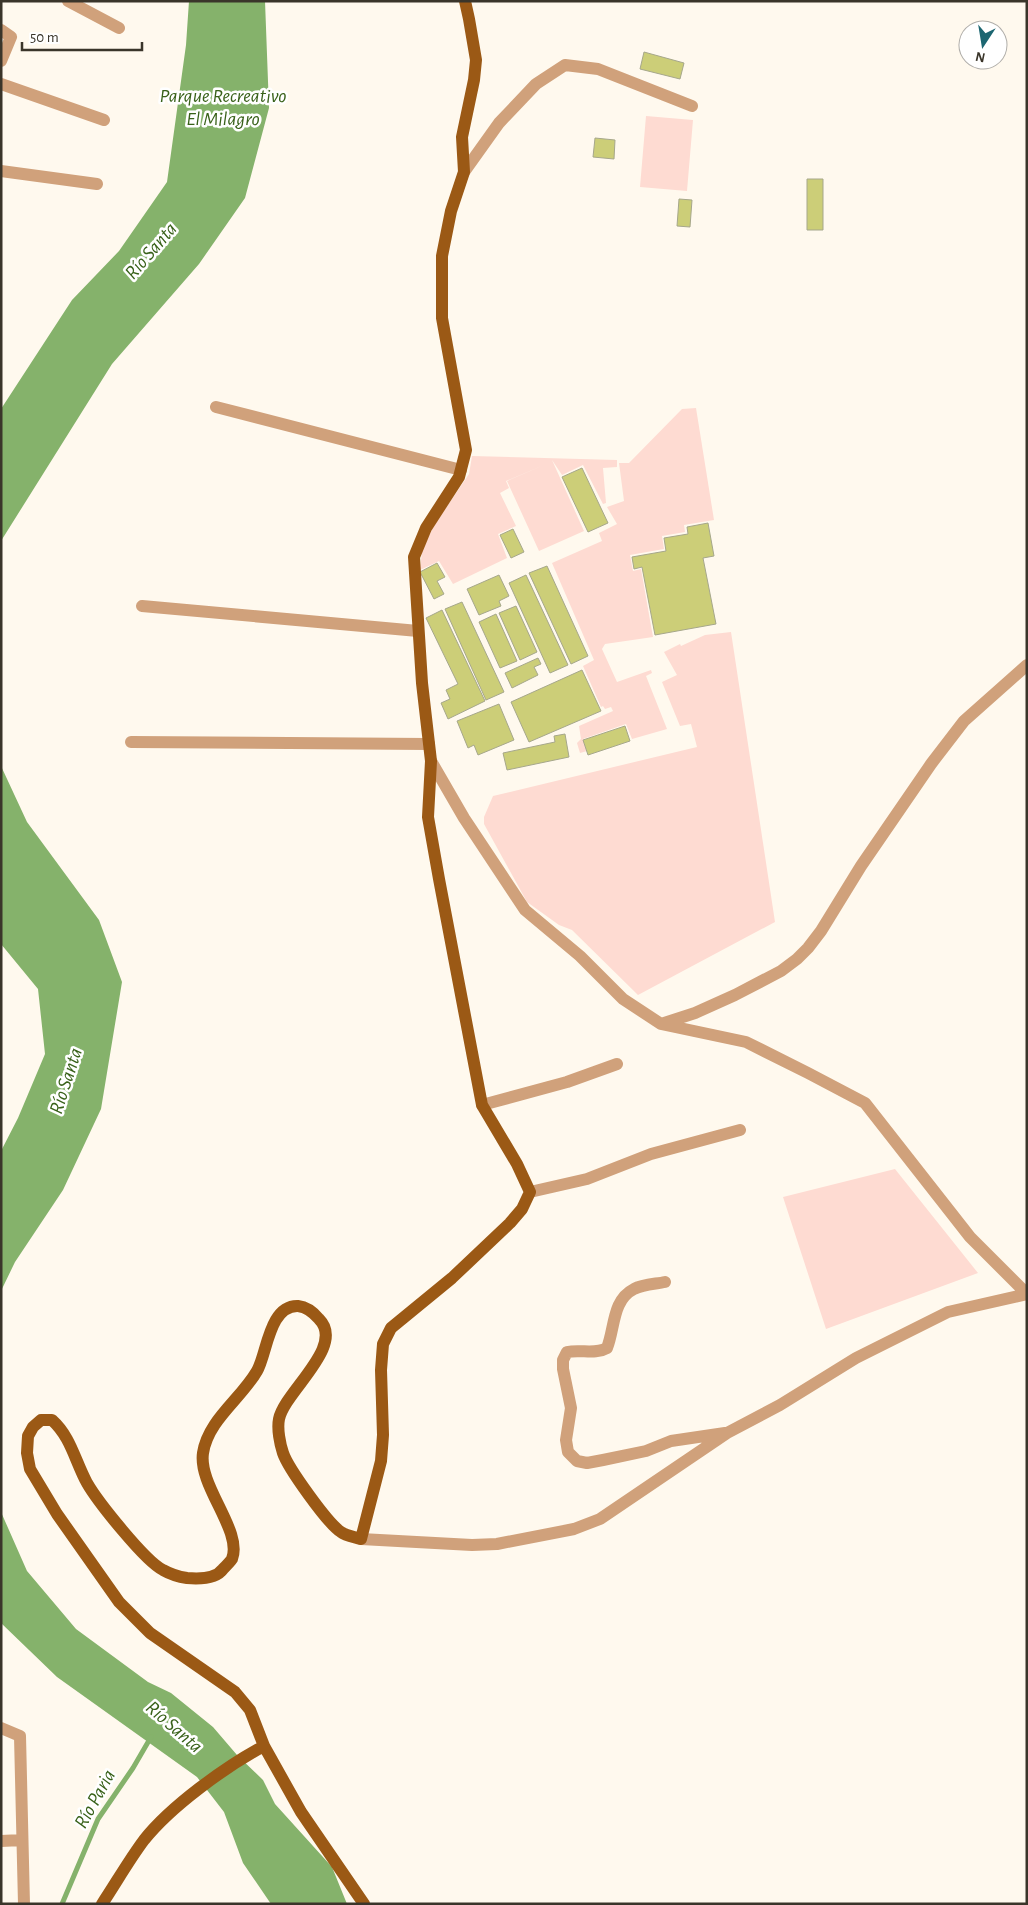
<svg xmlns="http://www.w3.org/2000/svg" width="1028" height="1905" viewBox="0 0 1028 1905" font-family="'Alegreya Sans',sans-serif">
<style>
.green{fill:#fedbd2}
.water{fill:#85b26b}
.lines{fill:none;stroke-linecap:round;stroke-linejoin:round}
.stream{stroke:#85b26b;stroke-width:5}
.building{fill:#ccce78;stroke:#a6a78b}
.minor{stroke:#d0a17b;stroke-width:12}
.major{stroke:#9b5915;stroke-width:12}
.labels{text-anchor:middle;dominant-baseline:central;stroke-width:5;stroke-linejoin:round;paint-order:stroke}
.water-label{font-size:20px;font-style:italic;fill:#386119;stroke:#fff}
</style>
<rect width="100%" height="100%" fill="#fff9ee"/>
<path class="green" d="M646,116L693,120L687,191L640,187Z
M696,408L714,520L684,525L685,532L662,536L664,549L630,555L633,571L641,569L653,637L605,644L602,649L617,682L651,670L652,673L646,676L667,729L632,739L626,724L583,739L587,751L580,753L577,743L581,739L579,726L613,711L611,707L605,709L603,706L601,707L583,666L594,660L552,563L602,541L599,533L617,524L607,507L624,501L619,463H629L682,409Z
M472,456L617,460V467L603,468L606,503L603,504L583,465L562,475L552,460L584,531L539,551L507,481L544,465L506,481L509,488L500,493L516,526L498,534L507,558L453,584L439,561L420,570L422,551L433,527L469,474Z
M731,632L775,922L638,995L572,930L559,925L527,902L484,824V817L493,796L697,747L691,724L680,726L662,682L677,675L664,652L680,644L681,646L705,635Z
M895,1169L978,1273L826,1329L783,1197Z"/>
<path class="water" d="M189,1H265L269,108L245,198L199,264L112,364L1,541V409L72,300L119,251L167,182L186,45Z
M1,766L27,822L99,920L122,982L101,1109L63,1190L15,1262L1,1291V1151L18,1118L45,1054L38,989L1,944Z
M1,1512L27,1571L76,1629L148,1682L171,1693L213,1727L237,1755L263,1780L275,1804L332,1867L347,1904H271L243,1863L224,1812L197,1777L57,1677L1,1623Z"/>
<g class="lines">
<path class="stream" d="M62,1904L98,1819L133,1768L151,1737"/>
</g>
<path class="building" d="M644,52L684,63L680,79L640,69Z
M595,138L615,140L614,159L593,157Z
M807,179H823V230H807Z
M679,199L692,200L690,227L677,226Z
M582,468L608,523L588,532L562,477Z
M708,523L714,556L703,558L716,624L655,635L642,567L634,569L632,557L666,551L664,538L688,534L687,527Z
M513,529L524,552L511,558L500,535Z
M437,563L445,577L437,581L444,594L434,599L420,572Z
M547,566L588,656L571,664L529,573Z
M499,575L509,596L499,601L501,606L479,615L467,589Z
M526,575L568,665L550,673L509,583Z
M462,602L504,692L486,700L445,609Z
M516,606L537,652L520,660L499,613Z
M442,610L485,701L448,719L441,703L450,699L446,690L458,684L426,618Z
M496,614L517,661L500,668L479,622Z
M538,658L541,664L534,667L538,675L512,688L505,673Z
M582,670L601,711L529,742L511,702Z
M499,704L514,740L478,755L474,745L468,748L457,721Z
M625,726L630,741L588,755L583,740Z
M565,734L569,757L507,770L503,753L555,742L554,736Z"/>
<g class="lines">
<path class="minor" d="M68,1L119,28
M1,30L11,37L1,61
M1,84L104,120
M1,171L97,184
M464,172L499,123L536,84L565,65L598,69L692,106
M216,407L461,470
M142,606L418,631
M131,742L429,744
M431,761L464,818L525,910L580,956L623,999L661,1024L746,1042L808,1073L865,1103L970,1237L1027,1294
M661,1024L695,1013L735,995L781,971L797,959L808,948L821,931L861,866L931,764L964,721L1027,665
M482,1105L567,1082L617,1064
M530,1192L587,1179L651,1154L740,1130
M665,1282C656,1284 643,1284 634,1289C612,1300 615,1328 607,1348C595,1355 581,1349 567,1352L563,1360V1369L571,1408L566,1440L568,1452L577,1461L587,1463L603,1460L646,1451L671,1441L725,1433
M361,1539L472,1545L497,1544L574,1529L600,1519L727,1433L780,1405L856,1358L948,1312L1027,1294
M1,1728L20,1736L24,1904
M1,1841L22,1840"/>
<path class="major" d="M102,1904C116,1883 129,1860 144,1840C171,1806 225,1767 264,1746
M364,1904L301,1812L264,1746L250,1710L235,1692L150,1633L119,1602L57,1514L30,1469L27,1453L28,1436L33,1427L41,1420H52C71,1437 75,1461 87,1483C98,1502 145,1561 163,1570C170,1574 180,1577 187,1578C199,1579 216,1579 223,1569C226,1566 230,1562 232,1559C243,1531 198,1486 203,1453C208,1420 241,1399 257,1371C267,1354 269,1305 298,1306C307,1307 314,1313 319,1319C346,1346 285,1391 279,1419C277,1429 280,1444 283,1453C288,1468 328,1524 341,1532C346,1536 355,1537 361,1539L381,1461L383,1435L381,1370L383,1344L391,1328L452,1278L510,1223L522,1209L530,1192L517,1164L482,1105L439,879L428,817L431,761L422,683L414,557L426,528L459,477L466,450L442,318V256L451,211L464,172L462,137L474,80L476,60L469,19L465,1"/>
</g>
<g class="labels">
<g class="water-label">
<text x="223" y="96">Parque Recreativo<tspan x="223" dy="23">El Milagro</tspan></text>
<text transform="translate(151 251) rotate(-49)">Río Santa</text>
<text transform="translate(66 1081) rotate(-72)">Río Santa</text>
<text transform="translate(174 1727) rotate(41)">Río Santa</text>
<text transform="translate(95 1799) rotate(-61)">Río Paria</text>
</g>
</g>
<rect width="1028" height="1905" fill="none" stroke="#3a352a" stroke-width="5"/>
<g transform="translate(983 45) rotate(192)"><circle r="24" fill="#ffffff" stroke="#b0aeaa"/>
<path d="M0-4L9 19L0 12L-9 19Z" fill="#1c6671"/>
<text y="-8" font-size="14" font-weight="bold" text-anchor="middle" fill="#3a352a">N</text>
</g>
<path d="M22 42v8h120v-8" fill="none" stroke="#3a352a" stroke-width="2.5"/>
<text x="30" y="42" font-size="15" fill="#3a352a" stroke="#ffffff" stroke-width="4" paint-order="stroke">50 m</text>
</svg>
